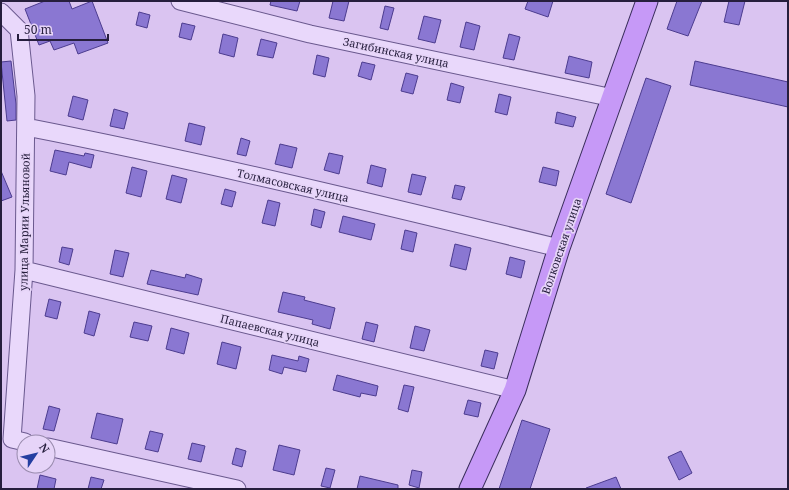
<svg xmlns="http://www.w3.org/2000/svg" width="789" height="490" viewBox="0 0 789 490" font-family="'Noto Serif',serif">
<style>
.building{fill:#8a77d2;stroke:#4c3c8f}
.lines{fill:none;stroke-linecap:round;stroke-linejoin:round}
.minor-casing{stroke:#6a598e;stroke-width:19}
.major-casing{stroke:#392d5b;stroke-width:23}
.minor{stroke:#e9d8fb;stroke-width:17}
.major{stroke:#c699f7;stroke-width:21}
.labels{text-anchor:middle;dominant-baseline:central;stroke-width:3.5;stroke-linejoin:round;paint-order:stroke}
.street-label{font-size:11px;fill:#261e3d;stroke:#e6d4f8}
</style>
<rect width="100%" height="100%" fill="#dac4f1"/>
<path class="building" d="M45,1H69L72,9L92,1L108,43L78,54L74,43L54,50L50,41L39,45L25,9Z
M271,1H300L297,11L270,5Z
M333,1H349L344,21L329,18Z
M528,1H553L548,17L525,9Z
M677,1H702L688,36L667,29Z
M729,1H745L739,25L724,22Z
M385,6L394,8L388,30L380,28Z
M139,12L150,15L147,28L136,25Z
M424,16L441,20L435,43L418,39Z
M466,22L480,26L474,50L460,47Z
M182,23L195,26L191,40L179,37Z
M223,34L238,38L234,57L219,53Z
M509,34L520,37L514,60L503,58Z
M261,39L277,43L273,58L257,55Z
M317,55L329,58L325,77L313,74Z
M569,56L592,62L589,78L565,73Z
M11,61L16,104V120L7,121L1,62Z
M695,61L788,82V107L690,85Z
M362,62L375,65L371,80L358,76Z
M406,73L418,76L413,94L401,91Z
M646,78L671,86L631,203L606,194Z
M451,83L464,87L460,103L447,100Z
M499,94L511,97L507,115L495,112Z
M73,96L88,100L83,120L68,116Z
M114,109L128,113L124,129L110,126Z
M557,112L576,117L573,127L555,123Z
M189,123L205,127L201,145L185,141Z
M241,138L250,141L246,156L237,154Z
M280,144L297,148L292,168L275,164Z
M55,150L84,156L85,153L94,155L91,168L69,162L66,175L50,171Z
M329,153L343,156L339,174L324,170Z
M371,165L386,169L382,187L367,183Z
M132,167L147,171L141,197L126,193Z
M543,167L559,171L556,186L539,182Z
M1,171L12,197L1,201Z
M412,174L426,177L421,195L408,192Z
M172,175L187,179L181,203L166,199Z
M455,185L465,187L461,200L452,198Z
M225,189L236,192L232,207L221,204Z
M268,200L280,203L275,226L262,223Z
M314,209L325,212L321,228L311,225Z
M343,216L375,224L371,240L339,232Z
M405,230L417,233L413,252L401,249Z
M455,244L471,248L466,270L450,266Z
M62,247L73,249L69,265L59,262Z
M115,250L129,253L123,277L110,274Z
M510,257L525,261L521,278L506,274Z
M151,270L185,278L186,274L202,279L198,295L147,284Z
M283,292L305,297L304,300L335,308L330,329L312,324L313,320L278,312Z
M49,299L61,302L57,319L45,316Z
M89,311L100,314L94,336L84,333Z
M134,322L152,326L148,341L130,337Z
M366,322L378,325L374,342L362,339Z
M415,326L430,330L424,351L410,348Z
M171,328L189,333L184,354L166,349Z
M222,342L241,347L236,369L217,364Z
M485,350L498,353L494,369L481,366Z
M272,355L298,361L299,356L309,359L306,372L284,367L282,374L269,370Z
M337,375L378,386L376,396L361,393L360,397L333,390Z
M404,385L414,387L408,412L398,409Z
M468,400L481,403L478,417L464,414Z
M49,406L60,409L54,431L43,429Z
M97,413L123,419L117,444L91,438Z
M522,420L550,429L530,489H499Z
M150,431L163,434L158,452L145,449Z
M192,443L205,446L201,462L188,459Z
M279,445L300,450L294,475L273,470Z
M236,448L246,451L242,467L232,464Z
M681,451L692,473L679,480L668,457Z
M326,468L335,470L330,488L321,486Z
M412,470L422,472L419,488L409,485Z
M40,475L56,479L54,489H37Z
M360,476L398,485V489H357Z
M91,477L104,480L101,489H88Z
M616,477L621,489H586V488Z"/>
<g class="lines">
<defs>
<path id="minor" d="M180,1L310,34L613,98
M1,12L19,30L26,96L24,270L12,439L25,442
M26,127C205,162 382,205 559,248
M24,270L515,390
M48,447L237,489"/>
<path id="major" d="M470,489L515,390L559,248L647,1"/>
</defs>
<use href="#minor" class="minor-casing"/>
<use href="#major" class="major-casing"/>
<use href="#minor" class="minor"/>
<use href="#major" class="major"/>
</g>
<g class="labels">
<g class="street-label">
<text transform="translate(396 52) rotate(12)">Загибинская улица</text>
<text transform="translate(293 185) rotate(13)">Толмасовская улица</text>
<text transform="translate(24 222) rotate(-89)">улица Марии Ульяновой</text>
<text transform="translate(561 246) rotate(-71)">Волковская улица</text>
<text transform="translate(270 330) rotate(14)">Папаевская улица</text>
</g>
</g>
<rect width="789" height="490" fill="none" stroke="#261e3d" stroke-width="4"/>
<g transform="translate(36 454) rotate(55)"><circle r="19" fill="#e6d4f8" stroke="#998bad"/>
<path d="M0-3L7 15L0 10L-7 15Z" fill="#243fa1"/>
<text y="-6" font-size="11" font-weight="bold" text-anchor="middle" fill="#261e3d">N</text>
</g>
<path d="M18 34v6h90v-6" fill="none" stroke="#261e3d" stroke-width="2"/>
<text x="24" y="34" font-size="12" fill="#261e3d" stroke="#e6d4f8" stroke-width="3" paint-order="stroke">50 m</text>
</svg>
